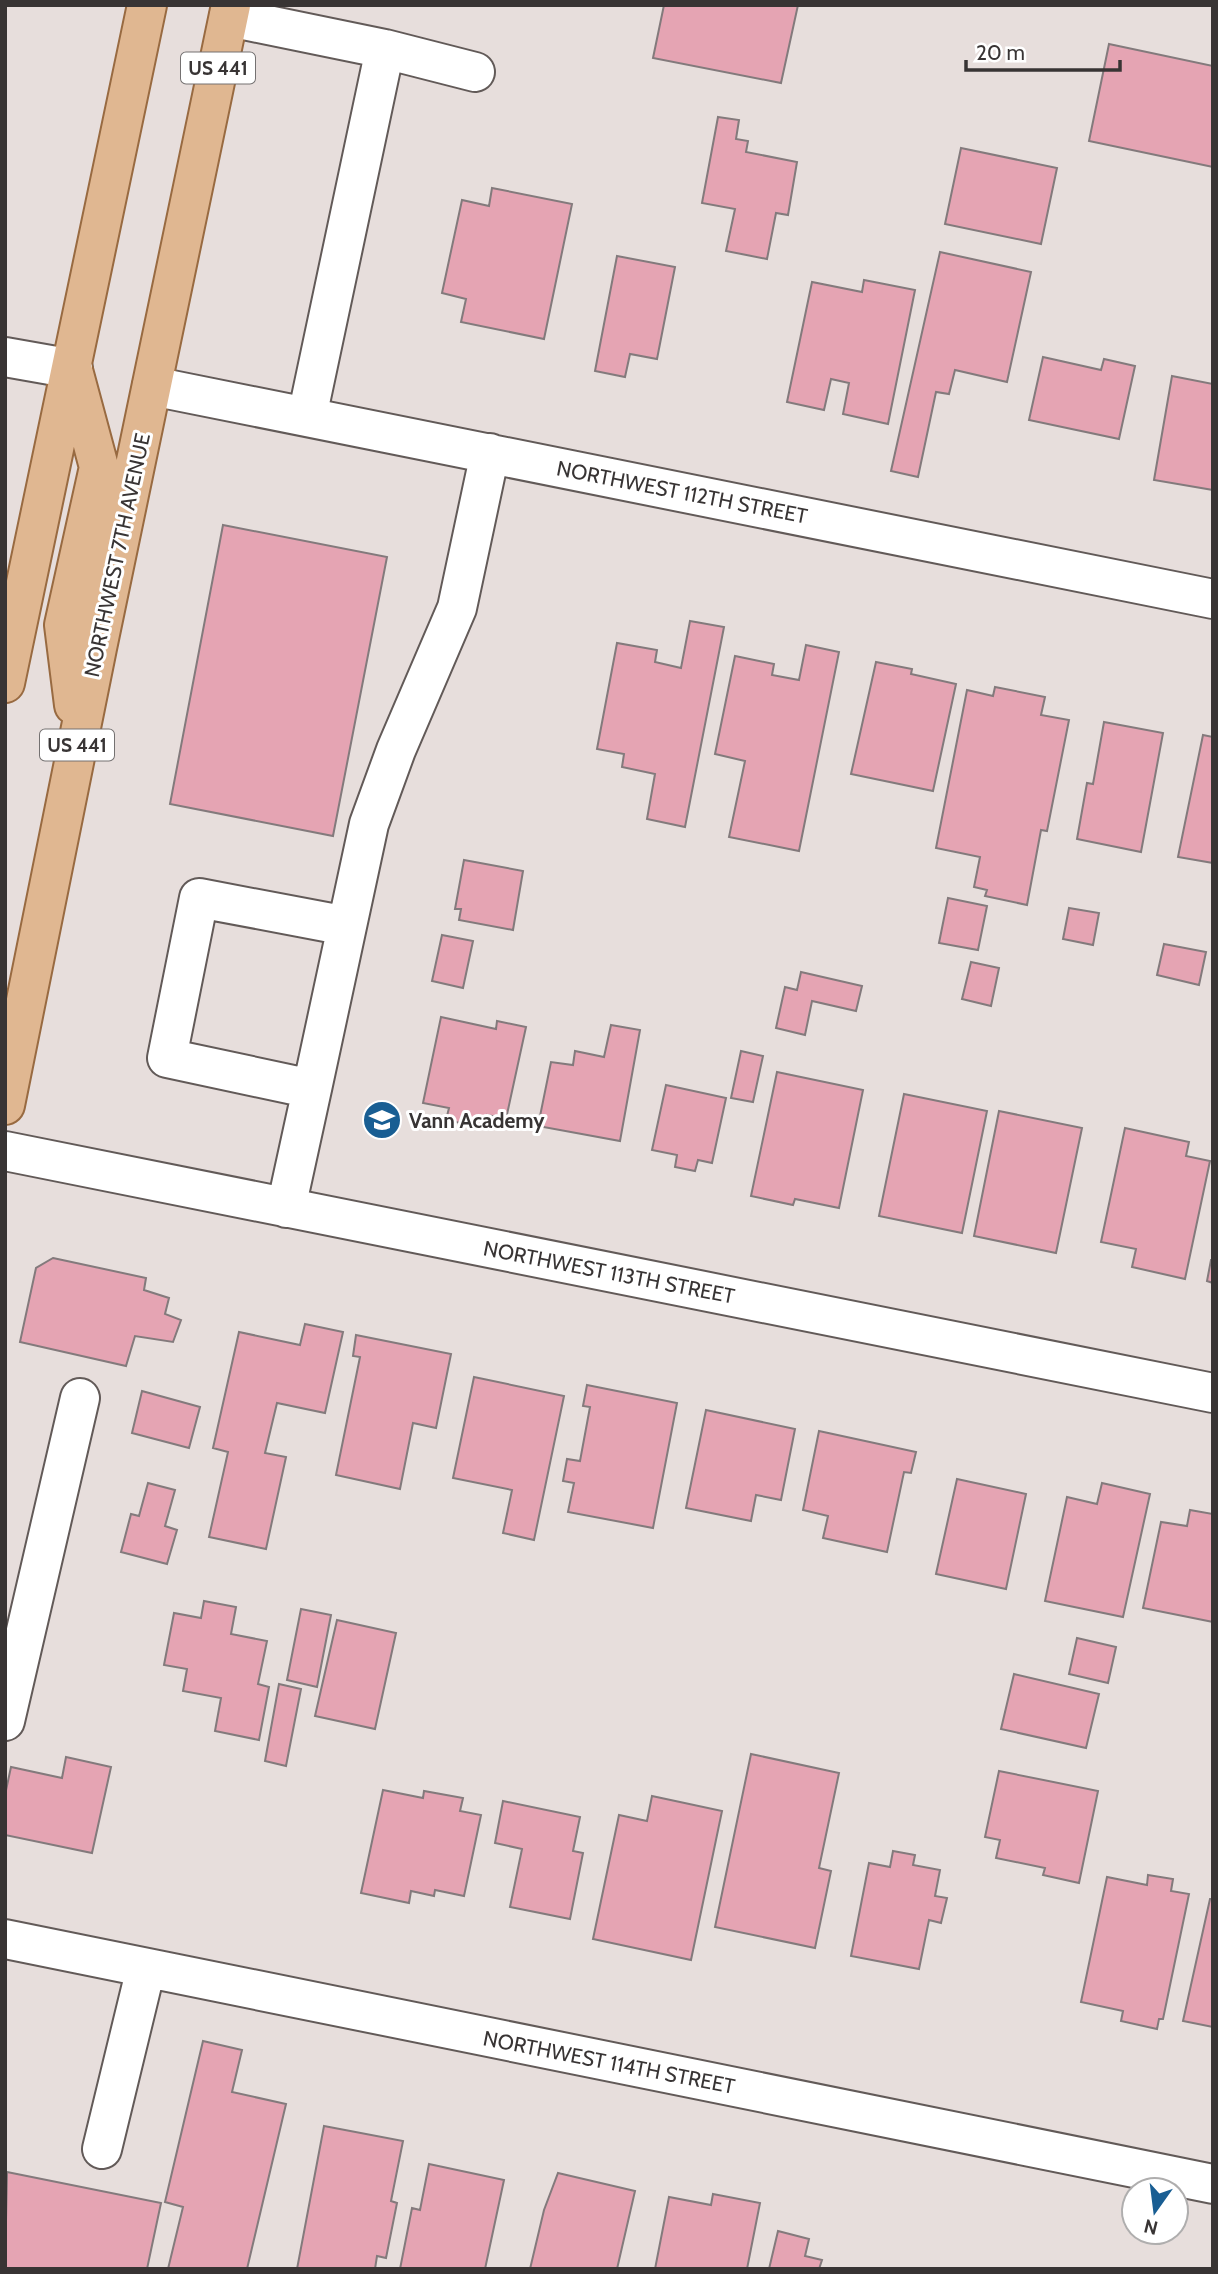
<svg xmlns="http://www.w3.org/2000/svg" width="1218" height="2274" viewBox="0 0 1218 2274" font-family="Cabin,sans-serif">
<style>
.building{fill:#e5a4b3;stroke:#837a7c;stroke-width:2}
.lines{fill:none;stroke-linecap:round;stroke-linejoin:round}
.minor-casing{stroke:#625a58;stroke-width:42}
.major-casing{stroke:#986a41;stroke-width:42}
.minor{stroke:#fff;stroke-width:38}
.major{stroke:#e0b791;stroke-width:38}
.labels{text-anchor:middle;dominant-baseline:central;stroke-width:6;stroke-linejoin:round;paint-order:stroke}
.shield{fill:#fff;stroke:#747171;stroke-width:2}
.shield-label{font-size:19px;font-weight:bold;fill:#383434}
.street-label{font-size:21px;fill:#383434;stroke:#fff}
.poi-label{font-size:21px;font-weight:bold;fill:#383434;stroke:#fff;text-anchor:start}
</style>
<rect width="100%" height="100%" fill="#e7dedc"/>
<path class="building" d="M664,5H798L781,83L653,58Z
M1109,44L1213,66V167L1089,141Z
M718,117L739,120L736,139L748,141L746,152L797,162L788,215L776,213L767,259L726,251L735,209L702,203Z
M961,148L1057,168L1041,244L945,224Z
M492,188L572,204L544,339L461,322L466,299L442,293L462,200L489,206Z
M940,252L1031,272L1007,382L955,370L949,394L936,392L918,477L891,471Z
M617,256L675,267L657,359L630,354L625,377L595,371Z
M864,280L915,290L888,424L843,414L849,383L831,379L824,410L787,402L812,282L862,292Z
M1043,357L1101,370L1104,359L1135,366L1119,439L1029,420Z
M1172,376L1213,384V490L1154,480Z
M223,525L387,557L333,836L170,804Z
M690,621L724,627L685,827L647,819L655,774L622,767L624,754L597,749L617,643L657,650L655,662L681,668Z
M806,645L839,652L799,851L729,837L745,761L715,754L735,656L774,664L772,675L799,680Z
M876,662L912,669L911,674L956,684L933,791L851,774Z
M995,687L1045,697L1041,715L1069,720L1047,831L1041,830L1027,905L985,896L987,890L974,887L980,857L936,848L967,690L993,696Z
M1104,722L1163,733L1141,852L1077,839L1087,783L1093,784Z
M1203,735L1213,737V863L1178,857Z
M464,860L523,871L513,930L459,920L461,909H455Z
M948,898L987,906L978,950L939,943Z
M1069,908L1099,913L1093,945L1063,939Z
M442,935L473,941L463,988L432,981Z
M1164,944L1206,952L1199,985L1157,975Z
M971,962L999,968L991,1006L962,999Z
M801,972L862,986L856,1011L812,1001L805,1035L776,1028L785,987L797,990Z
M441,1017L496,1029L497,1021L526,1027L506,1119L487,1115L485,1128L446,1120L449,1108L423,1103Z
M611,1025L640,1030L620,1141L538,1126L551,1062L573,1065L575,1051L604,1057Z
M741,1051L763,1056L753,1102L731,1098Z
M777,1072L863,1090L839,1208L795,1199L793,1205L751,1196Z
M666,1085L726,1098L712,1163L698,1160L695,1171L675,1167L677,1155L652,1150Z
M904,1094L987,1111L962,1233L879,1216Z
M999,1111L1082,1128L1056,1253L974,1236Z
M1125,1128L1189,1142L1186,1156L1210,1161L1185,1279L1132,1267L1136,1249L1101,1242Z
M53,1258L146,1278L144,1290L169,1298L165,1314L181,1320L173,1342L135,1336L126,1366L20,1342L36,1268Z
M1211,1260H1213V1283L1207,1281Z
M305,1324L343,1332L325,1413L277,1403L265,1453L286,1457L266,1549L209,1537L228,1452L213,1448L239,1332L300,1345Z
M356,1335L451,1354L436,1428L413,1423L400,1489L336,1475L360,1357L353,1356Z
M474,1377L564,1396L534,1540L503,1533L512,1490L453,1478Z
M587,1385L677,1403L653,1528L568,1512L574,1483L563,1481L567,1459L580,1461L590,1407L583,1406Z
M142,1391L200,1407L189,1448L132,1433Z
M706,1410L795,1429L781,1500L756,1495L751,1521L686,1508Z
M819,1431L916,1452L911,1473L904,1472L887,1552L823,1538L828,1516L803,1510Z
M957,1479L1026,1494L1006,1589L936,1574Z
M148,1483L175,1490L165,1526L177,1530L167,1564L121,1552L131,1514L139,1516Z
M1102,1483L1150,1494L1123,1617L1045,1601L1067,1497L1097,1504Z
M1190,1510L1213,1514V1622L1143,1608L1161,1522L1187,1526Z
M204,1601L236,1607L231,1634L267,1641L258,1684L269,1687L259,1740L215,1731L221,1698L183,1691L187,1669L164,1665L174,1613L201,1618Z
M301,1609L331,1615L317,1687L287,1680Z
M337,1620L396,1633L375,1729L315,1716Z
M1077,1638L1116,1647L1108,1683L1069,1674Z
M1014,1674L1099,1694L1086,1748L1001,1729Z
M279,1684L301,1689L286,1766L265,1761Z
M751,1754L839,1773L819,1868L831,1871L815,1948L715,1927Z
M66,1757L111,1767L92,1853L5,1835V1795L11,1767L62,1778Z
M999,1771L1098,1791L1079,1883L1043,1875L1045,1868L996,1858L1000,1840L985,1837Z
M383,1790L423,1798L424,1791L463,1798L460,1811L481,1815L464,1896L435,1890L434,1896L411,1891L409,1903L361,1893Z
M652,1796L722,1811L691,1960L593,1939L619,1815L647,1821Z
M503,1801L580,1817L573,1851L583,1853L570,1919L510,1907L522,1849L495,1843Z
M893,1851L915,1855L913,1865L940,1870L935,1896L947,1898L941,1923L929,1920L919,1969L851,1956L869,1863L890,1867Z
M1148,1875L1173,1879L1171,1891L1189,1894L1163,2019H1159L1157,2029L1121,2021L1123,2011L1081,2002L1107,1877L1147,1885Z
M1210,1899H1213V2027L1183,2021Z
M203,2041L242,2050L232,2092L286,2104L247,2269H168L183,2207L165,2202Z
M324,2126L403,2141L391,2201L397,2203L386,2258L377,2256L375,2269H297Z
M429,2164L504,2180L485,2269H400L412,2208L420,2210Z
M7,2172L161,2203L147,2269H5Z
M558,2173L635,2191L617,2269H530L544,2210Z
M713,2194L760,2203L747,2269H655L669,2197L711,2205Z
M778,2231L809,2239L805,2256L822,2260L819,2269H769Z"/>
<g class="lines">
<defs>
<path id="minor" d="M229,17L385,49L475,72
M5,357L73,369
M152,386L1213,599
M307,417L385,49
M347,926L199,898L167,1058L312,1089L369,824L396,750L457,608L490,453
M5,1151L1213,1393
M286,1208L312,1089
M5,1721L80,1398
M5,1939L1213,2184
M102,2149L146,1968"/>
<path id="major" d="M74,374L99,467L64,625L74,705
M5,683L147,5
M5,1105L97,648L231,5"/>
</defs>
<use href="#minor" class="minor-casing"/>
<use href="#major" class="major-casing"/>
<use href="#minor" class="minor"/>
<use href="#major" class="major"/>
</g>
<defs>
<symbol id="school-disc" viewBox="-11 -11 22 22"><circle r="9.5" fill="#195e93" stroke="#fff"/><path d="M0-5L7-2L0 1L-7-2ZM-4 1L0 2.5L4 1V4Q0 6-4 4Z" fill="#fff"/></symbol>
</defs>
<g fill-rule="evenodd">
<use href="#school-disc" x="360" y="1098" width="44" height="44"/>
</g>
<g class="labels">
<g class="shield">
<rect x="181" y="52.5" width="74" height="31" rx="5"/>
<rect x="40" y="729.5" width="74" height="31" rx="5"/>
</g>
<g class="shield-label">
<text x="218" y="68">US 441</text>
<text x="77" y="745">US 441</text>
</g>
<g class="street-label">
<text transform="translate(682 492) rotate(11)">NORTHWEST 112TH STREET</text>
<text transform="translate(117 555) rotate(-78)">NORTHWEST 7TH AVENUE</text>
<text transform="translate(609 1272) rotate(11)">NORTHWEST 113TH STREET</text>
<text transform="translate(609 2062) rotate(11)">NORTHWEST 114TH STREET</text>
</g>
<g class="poi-label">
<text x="409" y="1120">Vann Academy</text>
</g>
</g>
<rect width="1218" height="2274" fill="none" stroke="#383434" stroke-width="14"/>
<g transform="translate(1155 2211) rotate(194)"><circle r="33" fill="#ffffff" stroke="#afaeae" stroke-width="2"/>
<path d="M0-5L12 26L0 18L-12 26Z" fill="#195e93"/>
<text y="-10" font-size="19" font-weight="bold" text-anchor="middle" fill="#383434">N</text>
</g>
<path d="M966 60v10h154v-10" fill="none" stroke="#383434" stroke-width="3.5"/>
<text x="976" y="60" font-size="21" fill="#383434" stroke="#ffffff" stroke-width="5" paint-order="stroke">20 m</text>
</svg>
